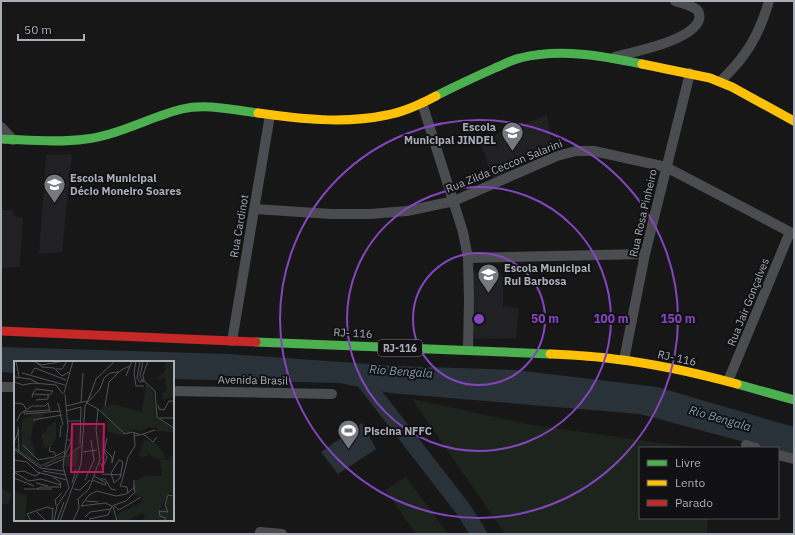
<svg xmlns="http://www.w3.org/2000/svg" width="795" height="535" viewBox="0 0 795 535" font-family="'IBM Plex Sans',sans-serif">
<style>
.built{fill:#212123}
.green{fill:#1d241e}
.water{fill:#2a3239}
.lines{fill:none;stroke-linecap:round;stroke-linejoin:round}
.river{stroke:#2a3239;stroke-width:16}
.street{stroke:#4b4c50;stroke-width:10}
.fast{stroke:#4caf50;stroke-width:9}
.slow{stroke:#ffc107;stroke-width:9}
.jam{stroke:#c62828;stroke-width:9}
.ring{fill:none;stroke:#8446be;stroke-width:2}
.labels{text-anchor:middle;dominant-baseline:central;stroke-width:4;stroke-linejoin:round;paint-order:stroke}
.shield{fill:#111113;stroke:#7b7e86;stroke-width:1}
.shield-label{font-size:10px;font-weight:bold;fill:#a8adb8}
.poi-label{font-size:11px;font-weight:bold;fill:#a8adb8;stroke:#111113;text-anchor:start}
.street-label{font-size:11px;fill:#a8adb8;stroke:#111113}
.water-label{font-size:12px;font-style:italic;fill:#7f9bb3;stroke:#111113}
.inset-river{fill:none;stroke:#2a3239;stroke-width:2}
.inset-road{fill:none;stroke:#515357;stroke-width:1}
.view{fill:#c2185b;fill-opacity:0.15;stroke:#c2185b;stroke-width:2}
.inset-edge{fill:none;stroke:#a8adb8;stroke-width:2}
.centre{fill:#8446be;stroke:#111113;stroke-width:2}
.ring-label{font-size:12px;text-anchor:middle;font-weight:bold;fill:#8446be;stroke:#111113;stroke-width:4;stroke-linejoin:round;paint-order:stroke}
</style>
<rect width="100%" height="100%" fill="#171717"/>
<path class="built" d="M547,115L552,147L528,160L520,166L493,179L480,141Z
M72,154L62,252L39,254L46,155Z
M1,210H13L14,216L23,218L20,267L2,268V272H1Z
M472,272L503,276V306L519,308L516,338L474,339Z
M1,487L11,494L9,504H1Z"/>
<path class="green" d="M412,399L527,424L696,448H640V518H708L707,534H505Z
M406,477L448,534H416L385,490Z"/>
<path class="water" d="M1,347L228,354L397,366L516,370L657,387L794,427V455L778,451V448H767L640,414L390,393L339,383L173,379V362H15V373L1,372Z
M362,423L376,449L338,474L321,452Z"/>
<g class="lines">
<path class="river" d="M357,372L463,509L479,534"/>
<path class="street" d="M615,57C636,51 691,41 699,20C700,16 699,11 696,9C690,5 682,3 675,1
M721,81C727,74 734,68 740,60C754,43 763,22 769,1
M422,103L463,232L468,258L469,299L468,350
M1,127L13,140
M255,209L331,214H370L407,211L454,201L557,156L576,151H594L666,167L794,234
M468,258L645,254
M232,341L270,115
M624,360L645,254L690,73
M728,381L790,232
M1,387H15
M173,391L332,394
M746,445L756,448
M778,455L794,459
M261,534L260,532L282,534"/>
<path class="fast" d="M436,96C455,86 475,77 495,68C503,65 511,60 520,58C560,48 603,56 642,64
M1,139C29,140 58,143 86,139C119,135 150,117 182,109C206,103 233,110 258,113
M256,342L550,354
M737,384L794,400"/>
<path class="slow" d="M642,64L710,78L732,87L794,121
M258,113C300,119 345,124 387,115C404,112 421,104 436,96
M550,354C571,355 593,356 614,359C656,364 697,373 737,384"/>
<path class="jam" d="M1,331L256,342"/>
</g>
<g class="ring">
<circle cx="479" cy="319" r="66"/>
<circle cx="479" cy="319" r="132"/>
<circle cx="479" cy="319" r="199"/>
</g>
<defs>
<symbol id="school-pin" viewBox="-11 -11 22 30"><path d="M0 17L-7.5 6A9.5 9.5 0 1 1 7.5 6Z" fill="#757880" stroke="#111113"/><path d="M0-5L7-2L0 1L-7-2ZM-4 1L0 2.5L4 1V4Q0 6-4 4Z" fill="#fff"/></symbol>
<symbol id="stadium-pin" viewBox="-11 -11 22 30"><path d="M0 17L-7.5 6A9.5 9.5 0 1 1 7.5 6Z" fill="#757880" stroke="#111113"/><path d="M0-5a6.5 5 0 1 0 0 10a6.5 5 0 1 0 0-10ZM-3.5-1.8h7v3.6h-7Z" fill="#fff"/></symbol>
</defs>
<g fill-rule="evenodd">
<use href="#school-pin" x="500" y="120" width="25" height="34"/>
<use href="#school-pin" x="42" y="172" width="25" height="34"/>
<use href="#school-pin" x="476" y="262" width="25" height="34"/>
<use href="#stadium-pin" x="336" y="418" width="25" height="34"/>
</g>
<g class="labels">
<rect class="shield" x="378" y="340" width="44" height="16" rx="3"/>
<g class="shield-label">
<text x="400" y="348">RJ-116</text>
</g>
<g class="poi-label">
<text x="496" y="127" text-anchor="end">Escola<tspan x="496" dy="13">Municipal JINDEL</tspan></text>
<text x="70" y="178">Escola Municipal<tspan x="70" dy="13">Décio Moneiro Soares</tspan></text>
<text x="504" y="268">Escola Municipal<tspan x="504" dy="13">Rui Barbosa</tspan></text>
<text x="364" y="431">Piscina NFFC</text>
</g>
<g class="street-label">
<text transform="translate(504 166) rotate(-22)">Rua Zilda Ceccon Salarini</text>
<text transform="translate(643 213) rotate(-77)">Rua Rosa Pinheiro</text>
<text transform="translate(239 226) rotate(-80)">Rua Cardinot</text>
<text transform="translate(748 302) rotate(-68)">Rua Jair Gonçalves</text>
<text transform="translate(353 333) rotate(3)">RJ- 116</text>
<text transform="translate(677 358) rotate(12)">RJ- 116</text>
<text transform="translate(253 380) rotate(1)">Avenida Brasil</text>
</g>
<g class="water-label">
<text transform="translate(401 371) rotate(4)">Rio Bengala</text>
<text transform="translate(720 418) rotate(16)">Rio Bengala</text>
</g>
</g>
<g transform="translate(14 361)">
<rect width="160" height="160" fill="#171717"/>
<path d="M66,88L62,106L49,105L50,98Z" fill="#1d241e"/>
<path d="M151,0L160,2V36L149,38L148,34L153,29L151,17L143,18L152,9ZM132,21L139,30L142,55L160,68V71L140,70L144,67L135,66L127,70L118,68L110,75L94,71L92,60L96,58L89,53L86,47L98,43L128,51ZM30,50V56L22,59L19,65L17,79L21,90L20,100L7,90L8,58ZM42,60V77L38,85L31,87L27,74L32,71L33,66ZM130,79L141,82L152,95L148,99H153L160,94V133L155,132L145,150L151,147L156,133L160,138V160H128L131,154L129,152L112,160H104L103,153L127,142L128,135L120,134L121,120L131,115H147L148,113L146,98L139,97L135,93L132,94L135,95L128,96L125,93ZM0,130L13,135L11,160H0Z" fill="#1d241e"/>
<path class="inset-river" d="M0,87L27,105L46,96L54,95L68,84"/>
<path class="inset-road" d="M2,0L5,16M18,0L28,4L50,0M122,0L120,12L122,25H130M126,0L123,17L126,21L130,20M23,2L28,6L40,7L48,15L55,11M42,8H48L53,0M8,12L51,24M17,13L21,7L52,19M112,15L118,0M0,16L16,18L24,22M130,20L141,30L143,56L160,67M130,20L129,14L134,0M0,21L9,24L19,22L42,24L49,33M129,21L126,15L129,0M50,32L59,0M18,36L19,33V32L22,28L39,30L36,34L19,33M75,37L82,18L101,0M22,39L34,38V34M67,41L69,12M0,42L9,43L12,48M44,42L49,64M73,42L86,28L90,17L96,12L105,11M144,44L145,48L150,49L155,40H160M52,45L73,40M91,45L95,21L107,9L116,5M84,48L111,73L118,71L125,73M52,50L67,46L66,83M9,51L35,49M10,53L47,50M146,57H160M19,59L48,54M3,60L6,53L18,45H31L34,42L36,51M54,60H67M4,66L5,91M129,73L141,69M120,75L129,73L139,81L143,76M46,76L47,64M0,82L5,69M9,84L24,99L40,96L51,90M36,86L35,90L40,91L42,95M0,88L26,107L50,110M91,89L98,96V102L101,90M69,91L83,89M51,94L58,79H53M0,99L13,101L23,111L53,119M105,99L109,101L106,117L100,122L97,112ZM86,102L89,106L93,96L90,90L93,77M31,106L50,98M29,110L52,114M0,111L15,120L27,118L47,124M0,111L10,110L21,115L26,112M88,113L108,114M80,115L92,122M0,117L20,125M86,118H91L97,128L102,129M71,119L80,99L77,79M78,119L91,124L92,122M108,120L114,96L121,85L120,72M108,120L106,125L113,126L114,132M22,122L34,125M58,122L62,108M10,128H38M23,128L27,126H47L46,121L39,116M60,128L66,129L76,119M72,140L84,141M42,144L41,139L48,132M98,145L91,142L67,145L75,134L83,130L102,135L112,133L120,127V119M98,145L112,140L121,131L120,125M100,145L105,149L127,136M99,146L103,160M23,151L32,160M71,156L76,151L97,148M75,158L94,154L98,145M17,160L13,153L33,146L39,148M38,160L39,147M40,160L43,145L55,127L49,105L54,66L51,33M43,160L50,141M46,160L67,103L71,45L76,35M59,160L65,147L64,138L75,128L86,98L82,69L84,48L73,42M150,160L152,157L146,155L145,150L154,151L151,144L154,134L160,135"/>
<path class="view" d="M58,63H90L89,111H57Z"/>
<rect width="160" height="160" class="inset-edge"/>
</g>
<circle cx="479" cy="319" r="6" class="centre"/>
<g class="ring-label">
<text x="545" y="323">50 m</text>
<text x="611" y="323">100 m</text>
<text x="678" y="323">150 m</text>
</g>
<rect width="795" height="535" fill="none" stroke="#a8adb8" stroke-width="4"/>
<rect x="639" y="447" width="140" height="72" fill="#111113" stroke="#4d4f55"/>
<rect x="647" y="460" width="20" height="6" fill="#4caf50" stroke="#4d4f55"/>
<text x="675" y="467" font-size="12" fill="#a8adb8">Livre</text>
<rect x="647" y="480" width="20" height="6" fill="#ffc107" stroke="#4d4f55"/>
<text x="675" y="487" font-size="12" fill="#a8adb8">Lento</text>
<rect x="647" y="500" width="20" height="6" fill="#c62828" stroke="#4d4f55"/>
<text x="675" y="507" font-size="12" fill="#a8adb8">Parado</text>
<path d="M18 34v6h66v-6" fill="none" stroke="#a8adb8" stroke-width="2"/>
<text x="24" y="34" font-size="12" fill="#a8adb8" stroke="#111113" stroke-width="3" paint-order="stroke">50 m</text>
</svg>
